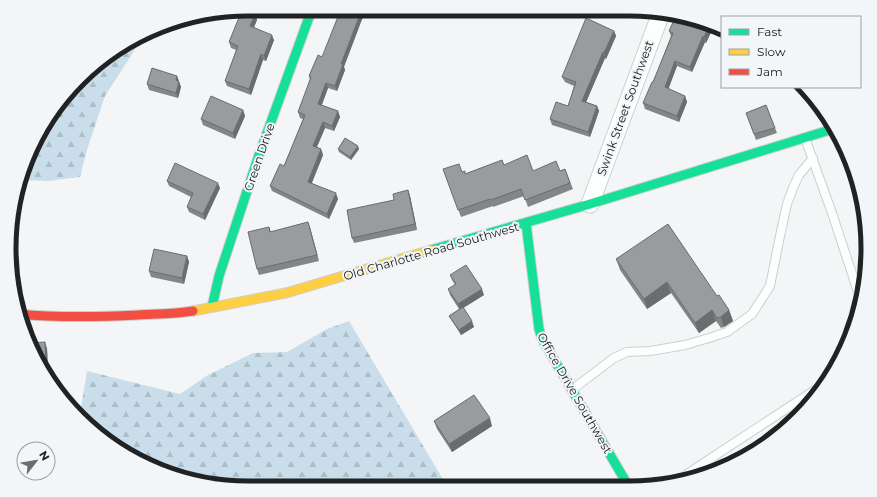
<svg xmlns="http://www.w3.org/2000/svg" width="877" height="497" viewBox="0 0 877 497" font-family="Montserrat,sans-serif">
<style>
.forest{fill:url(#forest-firs)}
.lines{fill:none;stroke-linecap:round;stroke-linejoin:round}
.lane-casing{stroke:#cecfd1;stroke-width:10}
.street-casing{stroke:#cecfd1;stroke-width:19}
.fast-casing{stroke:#cecfd1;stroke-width:11}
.slow-casing{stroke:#cecfd1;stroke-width:11}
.jam-casing{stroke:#cecfd1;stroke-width:11}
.lane{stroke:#fdfefe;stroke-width:8}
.street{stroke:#fdfefe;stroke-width:17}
.fast{stroke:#16e098;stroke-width:9}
.slow{stroke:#ffcf43;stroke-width:9}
.jam{stroke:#f24e42;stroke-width:9}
.wall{fill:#848586}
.shaded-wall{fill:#6b6c6d}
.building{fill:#999b9c;stroke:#6b6c6d}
.labels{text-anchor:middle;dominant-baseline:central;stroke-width:4;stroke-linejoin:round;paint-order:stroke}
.street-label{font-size:12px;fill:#212223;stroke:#f2f6f8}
.rim{fill:none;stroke:#212223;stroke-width:5}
</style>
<defs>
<pattern id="forest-firs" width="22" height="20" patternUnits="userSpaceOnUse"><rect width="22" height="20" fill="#c9deea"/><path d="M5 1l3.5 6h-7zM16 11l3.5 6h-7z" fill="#acbec8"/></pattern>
</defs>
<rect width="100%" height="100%" fill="#f3f5f7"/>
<path class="forest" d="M143,37L105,96L87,150L80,177L48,181L20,180L49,115L103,58Z
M349,321L441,476L451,487H233L171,475L116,448L80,414L87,371L180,394L208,375L253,353L287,352L327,329Z"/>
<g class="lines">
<defs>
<path id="lane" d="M805,138L832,213L861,301
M573,389L614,358L627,352L650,351L685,345L709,338L727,332L752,314L770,286L780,236L787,204L793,188L799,175L813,158
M687,474L827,382"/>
<path id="street" d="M590,204L661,13"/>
<path id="fast" d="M526,223L539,329L542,339L629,487
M431,250L590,204L833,129
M212,307L219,276L259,155L312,9"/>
<path id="slow" d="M193,311L286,293L431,250"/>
<path id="jam" d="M19,314C58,318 98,317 138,315C156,314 175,314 193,311"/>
</defs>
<use href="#lane" class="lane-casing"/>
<use href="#street" class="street-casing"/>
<use href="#fast" class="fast-casing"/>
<use href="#slow" class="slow-casing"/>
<use href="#jam" class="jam-casing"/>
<use href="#lane" class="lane"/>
<use href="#street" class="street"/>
<use href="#fast" class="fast"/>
<use href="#slow" class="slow"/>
<use href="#jam" class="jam"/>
</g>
<path class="wall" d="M255,14L257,20L254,27L274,40L266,61L263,60L251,95L227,86L225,81L236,50L231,48L229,42Z
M713,28L706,43L705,42L692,72L677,66L668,89L685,96L687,102L679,122L645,109L643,103L653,82L671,36L669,31Z
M614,31L616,36L606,59L605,58L586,102L597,106L599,111L590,137L552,125L550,119L568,106L574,86L565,82L562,77Z
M322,57L344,67L345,70L337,91L328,88L322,105L338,111L340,117L334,131L325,128L317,147L321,149L323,155L312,183L338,199L329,219L272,191L270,186L284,166L303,119L300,118L298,112L310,80L309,76Z
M177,76L181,87L178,98L149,90L147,84Z
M766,105L777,133L756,140L746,113Z
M243,110L245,116L235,139L203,125L201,119Z
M338,149H359L351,160L339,152Z
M504,165L533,171H560L565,169L573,189L528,207L524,196L493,207V206L461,217L443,169L465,174Z
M167,181L220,188L205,220L189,212L187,207L191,197L169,186Z
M408,190L410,196L417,230L354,243L352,238L394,200Z
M308,222L319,261L259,275L257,269L269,227L271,232Z
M187,256L189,262L184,284L151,277L149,271Z
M616,259L717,296L729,310L733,321L724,327L721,328L716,321L699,333L671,293L647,309L620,270Z
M450,275L484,295L463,308L474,327L461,335L452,321L449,316L459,309L450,295L448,289L455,285L452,280Z
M31,343L47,348L48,371L46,372Z
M434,421L492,426L452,452L437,429Z"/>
<path class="shaded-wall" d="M362,9H366L344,67L345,70L337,91L335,86L341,64Z
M255,14L257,20L252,32L250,26Z
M710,24L712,25L713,28L706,43L704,37Z
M614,31L616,36L606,59L604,53Z
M272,35L274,40L266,61L264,56Z
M703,36L705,42L692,72L690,67Z
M603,52L605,58L584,107L582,101Z
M261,54L263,60L251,95L249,89Z
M675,61L677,66L667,93L665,87Z
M177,76L181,87L178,98L176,93V80Z
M326,83L328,88L320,109L318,104Z
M685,96L687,102L679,122L677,116Z
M597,106L599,111L590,137L588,132Z
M243,110L245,116L235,139L233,133Z
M338,111L340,117L334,131L332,126Z
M323,122L325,128L315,151L313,146Z
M358,146L359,149L351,160L350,157Z
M321,149L323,155L310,187L308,182Z
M218,183L220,188L205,220L203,214Z
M408,190L410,196L417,230L415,224Z
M336,193L338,199L329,219L327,214Z
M308,222L310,227L319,261L317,255Z
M187,256L189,262L184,284L182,278Z
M667,282L671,293L647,309L644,299Z
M482,289L484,295L460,310L458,304Z
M712,310L716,321L699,333L695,323Z
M729,310L733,321L724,327L721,317Z
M472,321L474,327L461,335L459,330Z
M45,342L47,348L48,371L46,366Z
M490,418L492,426L452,452L449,444Z"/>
<path class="building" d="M341,9H362L341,64H343L335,86L326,83L318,104L338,111L332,126L323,122L313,146L321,149L308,182L336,193L327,214L270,186L280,164L284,166L305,115L298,112L311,77L309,76L318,55L322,57Z
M242,10H244L255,14L250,26L272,35L264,56L261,54L249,89L225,81L238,46L229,42Z
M676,16L706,22L710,24L704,37L703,36L690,67L675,61L665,87L685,96L677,116L643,103L652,82H653L673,33L669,31Z
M586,18L614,31L604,53L603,52L582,101L597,106L588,132L550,119L556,102L568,106L576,82L562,77Z
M152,68L177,76L176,80L179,82L176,93L147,84Z
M211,96L243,110L233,133L201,119Z
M766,105L775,128L754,134L746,113Z
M345,138L358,146L350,157L338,149Z
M527,155L533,171L556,161L560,171L565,169L570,183L525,200L521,189L491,200L490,199L458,210L443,169L459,164L462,172L465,171V174L502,160L504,165Z
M175,163L218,183L203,214L187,207L193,193L167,181Z
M408,190L415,224L352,238L347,210L394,200L393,194Z
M308,222L317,255L257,269L248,232L269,227L270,232Z
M668,224L717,296L719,295L729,310L721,317L717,318L712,310L695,323L667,282L644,299L616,259Z
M154,249L187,256L182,278L149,271Z
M466,265L482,289L458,304L448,289L456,284L450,275Z
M463,307L472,321L459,330L449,316Z
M45,342L46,366H43L31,343Z
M474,395L490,418L449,444L434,421Z"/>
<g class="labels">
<g class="street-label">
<text transform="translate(625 108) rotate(-70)">Swink Street Southwest</text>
<text transform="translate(259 157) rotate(-71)">Green Drive</text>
<text transform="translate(431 251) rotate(-16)">Old Charlotte Road Southwest</text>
<text transform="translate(575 393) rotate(60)">Office Drive Southwest</text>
</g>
</g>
<path d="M0 0H877V497H0ZM248 16H629A232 232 0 0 1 861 248V249A232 232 0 0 1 629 481H248A232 232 0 0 1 16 249V248A232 232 0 0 1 248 16Z" fill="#f2f6f8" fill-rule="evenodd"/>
<path class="rim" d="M248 16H629A232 232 0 0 1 861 248V249A232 232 0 0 1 629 481H248A232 232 0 0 1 16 249V248A232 232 0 0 1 248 16Z"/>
<rect x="721" y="16" width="140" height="72" fill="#f2f6f8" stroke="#9ea1a3"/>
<rect x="729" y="29" width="20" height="6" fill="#16e098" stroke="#9ea1a3"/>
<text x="757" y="36" font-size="12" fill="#212223">Fast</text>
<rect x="729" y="49" width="20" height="6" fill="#ffcf43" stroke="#9ea1a3"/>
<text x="757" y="56" font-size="12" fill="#212223">Slow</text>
<rect x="729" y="69" width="20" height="6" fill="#f24e42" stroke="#9ea1a3"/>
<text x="757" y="76" font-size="12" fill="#212223">Jam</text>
<g transform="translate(36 461) rotate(59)"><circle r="19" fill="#f2f6f8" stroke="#9ea1a3"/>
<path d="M0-3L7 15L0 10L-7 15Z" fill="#6a6c6d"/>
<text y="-6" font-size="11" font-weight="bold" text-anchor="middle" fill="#212223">N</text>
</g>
</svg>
